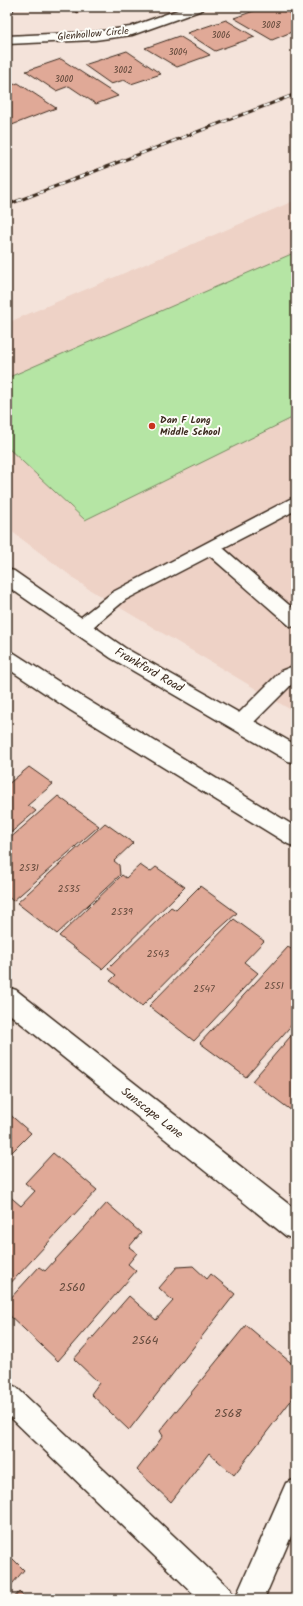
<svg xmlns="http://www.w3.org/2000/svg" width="303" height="1606" viewBox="0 0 303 1606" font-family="Kalam,sans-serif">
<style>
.built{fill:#eed2c6}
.green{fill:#b5e5a4;stroke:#788861}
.building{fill:#e0a997;stroke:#3b2a1e}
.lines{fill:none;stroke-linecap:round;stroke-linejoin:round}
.lane-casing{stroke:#3b2a1e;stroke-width:3}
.street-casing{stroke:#3b2a1e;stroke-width:3}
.secondary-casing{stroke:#3b2a1e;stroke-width:3}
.lane{fill:#fdfcf7;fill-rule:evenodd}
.street{fill:#fdfcf7;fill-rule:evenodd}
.secondary{fill:#fdfcf7;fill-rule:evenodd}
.rail-casing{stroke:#3b2a1e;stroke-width:3}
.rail{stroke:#fdfcf7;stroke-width:2;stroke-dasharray:5.5;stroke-linecap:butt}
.poi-dot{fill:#c8321e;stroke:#fdfcf7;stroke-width:1.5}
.labels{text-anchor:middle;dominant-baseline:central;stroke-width:4;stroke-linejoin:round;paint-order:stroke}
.far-number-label{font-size:9px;fill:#644a3c}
.far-street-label{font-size:10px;fill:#3b2a1e;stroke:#fdfcf7}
.far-poi-label{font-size:10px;font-weight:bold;fill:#3b2a1e;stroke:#fdfcf7;text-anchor:start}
.number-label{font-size:10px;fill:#644a3c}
.street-label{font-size:12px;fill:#3b2a1e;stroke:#fdfcf7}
.near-number-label{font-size:12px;fill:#644a3c}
</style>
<rect width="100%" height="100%" fill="#f4e3da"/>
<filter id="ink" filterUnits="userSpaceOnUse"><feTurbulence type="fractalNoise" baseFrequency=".025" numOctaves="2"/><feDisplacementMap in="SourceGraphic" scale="8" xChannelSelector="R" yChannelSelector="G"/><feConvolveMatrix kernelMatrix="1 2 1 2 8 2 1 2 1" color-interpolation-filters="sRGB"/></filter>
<g filter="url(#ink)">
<path class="built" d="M296,200V713L87,588L7,528V323Z"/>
<path class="green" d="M296,252V416L85,520L7,447V378Z"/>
<path class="building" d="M68,7H94L78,13Z
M265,7H277L296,17V33L294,31L272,40L234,18Z
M226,20L255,37L215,51L187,33Z
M179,36L210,55L177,67L145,48Z
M127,51L161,74L131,84L124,80L111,84L84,65Z
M61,59L118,96L96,104L69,86L56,91L26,71Z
M18,83L56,108L12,125L7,121V87Z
M29,767L53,784L28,805L36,811L7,836V785Z
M58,796L99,826L13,901L7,896V841Z
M105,823L133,843L114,861L119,865L120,875L57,934L17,903Z
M140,865L150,872L156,867L185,887L102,969L59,936L122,875L126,878Z
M200,886L237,913L208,939L142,1006L110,981L116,975L108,969L171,907L176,910Z
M234,919L264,941L244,962L258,973L194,1041L149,1006Z
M288,947L296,952V1020L246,1077L200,1043Z
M296,1030V1114L252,1081Z
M7,1112L31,1133L7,1157Z
M53,1153L97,1190L7,1287V1194L21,1206L35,1191L25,1183Z
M107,1203L141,1233L129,1247L137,1253L128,1264L136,1271L58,1361L7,1313V1302L39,1267L45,1271Z
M193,1266L207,1279L211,1274L235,1294L129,1430L91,1394L99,1383L74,1359L129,1296L156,1320L173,1301L159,1288L177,1267Z
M246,1325L296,1367V1394L234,1475L209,1453L171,1502L137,1470L163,1436L160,1431Z
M7,1553L24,1570L7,1590Z
M19,1592L26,1599H13Z"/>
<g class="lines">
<defs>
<path id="lane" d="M296,497V510L223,548L296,611V627L290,626L210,556L125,600L87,632L81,634L75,632L72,627L75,622L113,592L290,499Z
M296,665V680L248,728L241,730L234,728L231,723L234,718L281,671Z
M7,1383L16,1387L230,1589L234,1599H199L7,1414Z
M296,1479V1525L264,1599H235L286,1483Z"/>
<path id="street" d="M7,7H14L11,13L7,14Z
M186,7H204L202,10L132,35L95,40L7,44V36L95,32L130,27Z
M7,987L16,990L296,1210V1240L286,1236L7,1012Z"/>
<path id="secondary" d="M7,569L14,571L125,648L296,745V763L288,761L111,658L7,586Z
M7,651L14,653L84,698L296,827V847L288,844L70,710L7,668Z"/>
</defs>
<use href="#lane" class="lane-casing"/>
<use href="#street" class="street-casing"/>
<use href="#secondary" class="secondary-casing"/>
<use href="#lane" class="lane"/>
<use href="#street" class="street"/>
<use href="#secondary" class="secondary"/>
<defs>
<path id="rail" d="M7,205L296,94"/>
</defs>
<use href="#rail" class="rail-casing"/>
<use href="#rail" class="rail"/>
</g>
</g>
<circle class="poi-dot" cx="152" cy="426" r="4"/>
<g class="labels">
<g class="far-number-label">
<text x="271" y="25">3008</text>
<text x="221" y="35">3006</text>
<text x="178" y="52">3004</text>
<text x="123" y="70">3002</text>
<text x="64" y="79">3000</text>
</g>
<g class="far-street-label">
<text transform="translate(93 34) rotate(-5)">Glenhollow Circle</text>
</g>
<g class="far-poi-label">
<text x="160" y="420">Dan F Long<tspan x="160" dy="12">Middle School</tspan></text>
</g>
<g class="number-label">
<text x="29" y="868">2531</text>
<text x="69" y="889">2535</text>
<text x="122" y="912">2539</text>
<text x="158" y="954">2543</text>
<text x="274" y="986">2551</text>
<text x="204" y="989">2547</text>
</g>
<g class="street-label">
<text transform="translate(149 670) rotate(30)">Frankford Road</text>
<text transform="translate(152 1113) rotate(38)">Sunscape Lane</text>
</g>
<g class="near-number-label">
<text x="72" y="1287">2560</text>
<text x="145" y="1340">2564</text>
<text x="228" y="1413">2568</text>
</g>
</g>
<rect width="303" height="1606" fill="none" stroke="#fdfcf7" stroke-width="24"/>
<rect x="12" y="12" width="279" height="1582" fill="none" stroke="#3b2a1e" stroke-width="1.5" filter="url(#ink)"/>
</svg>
